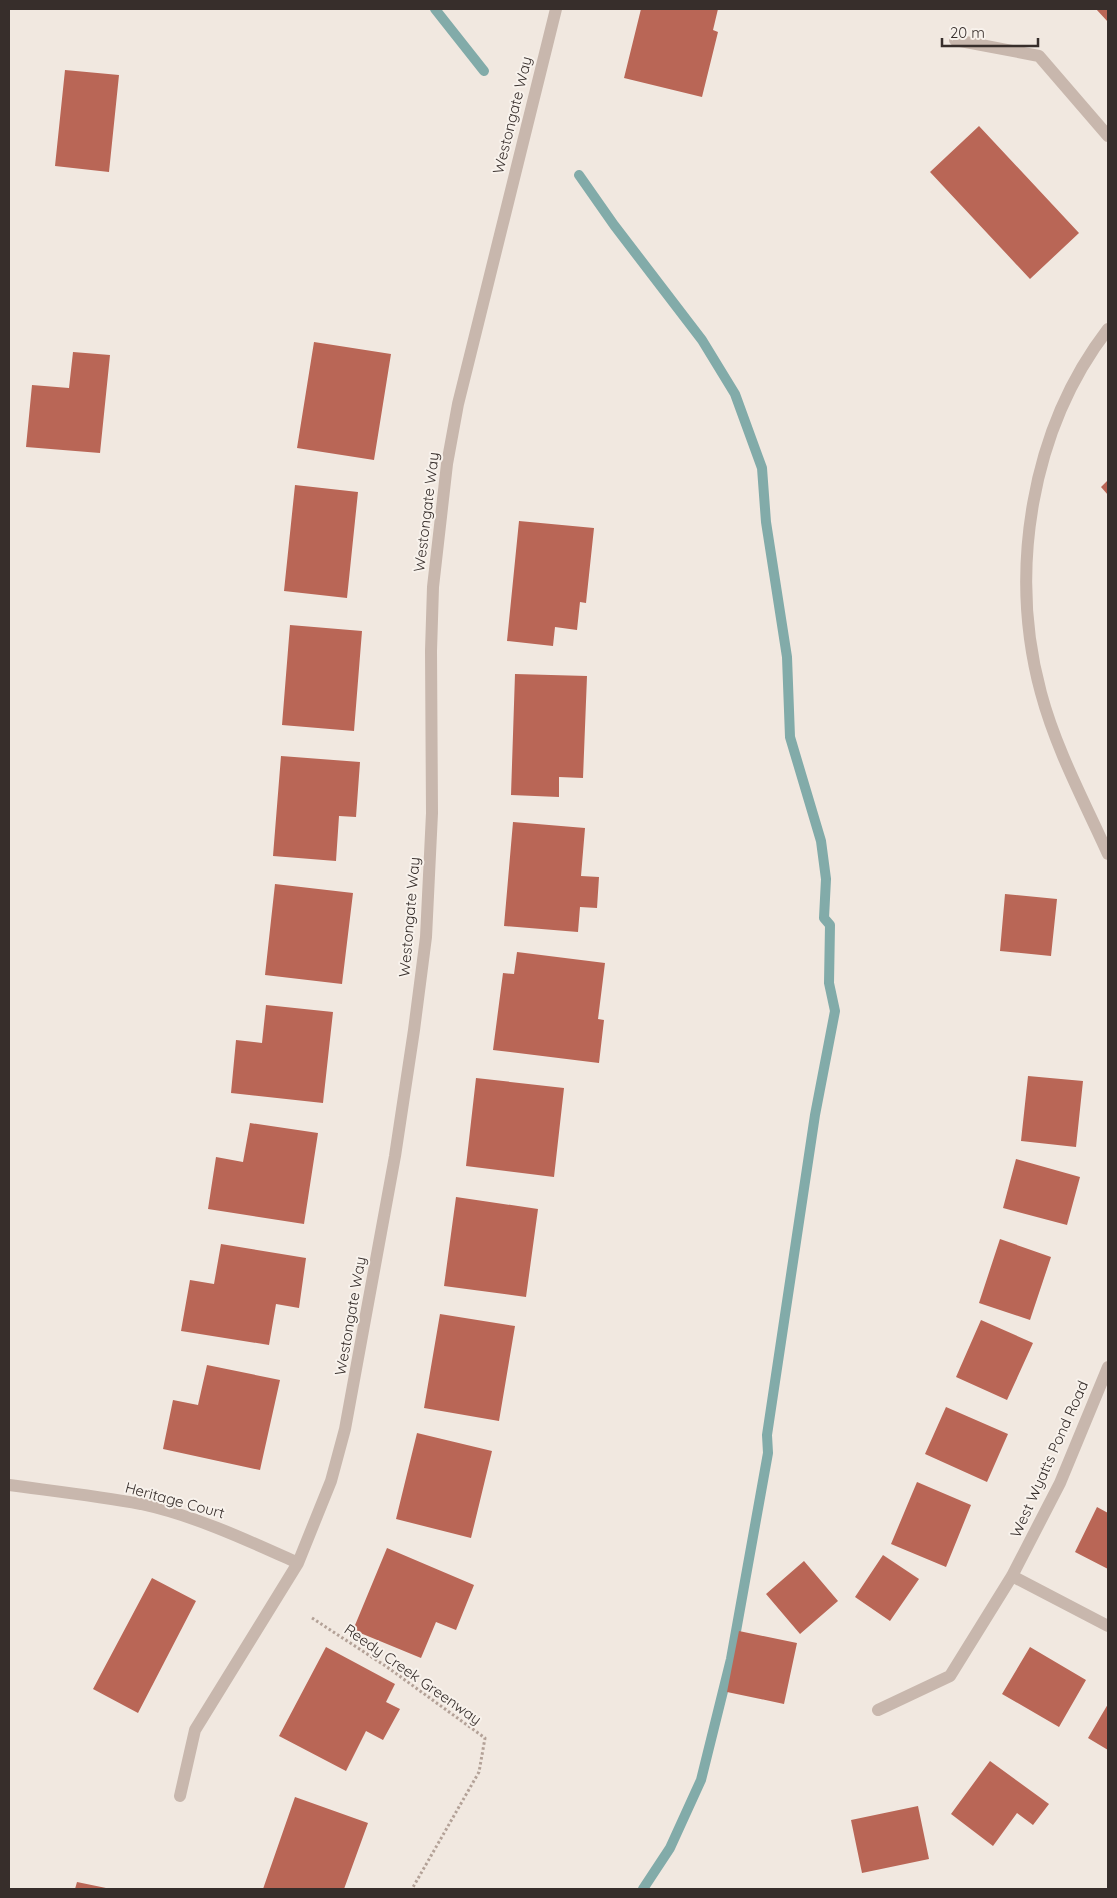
<svg xmlns="http://www.w3.org/2000/svg" width="1117" height="1898" viewBox="0 0 1117 1898" font-family="Quicksand,sans-serif">
<style>
.lines{fill:none;stroke-linecap:round;stroke-linejoin:round}
.stream{stroke:#82aba9;stroke-width:10}
.building{fill:#b96656}
.path{stroke:#b3a197;stroke-width:3;stroke-dasharray:2.5 2.5;stroke-linecap:butt}
.street{stroke:#c8b7ad;stroke-width:12}
.labels{text-anchor:middle;dominant-baseline:central;stroke-width:4;stroke-linejoin:round;paint-order:stroke}
.street-label{font-size:15px;fill:#372e2b;stroke:#f8f2ec}
</style>
<rect width="100%" height="100%" fill="#f1e8e0"/>
<g class="lines">
<path class="stream" d="M435,9L484,71
M579,175L614,225L702,340L735,394L762,468L766,522L787,657L790,737L821,841L826,879L824,918L830,925L829,983L835,1011L815,1115L767,1435L768,1453L731,1659L701,1780L670,1848L643,1889"/>
</g>
<path class="building" d="M641,9H718L713,30L718,32L702,97L624,78Z
M1096,9H1108V22Z
M65,70L119,75L109,172L55,166Z
M979,126L1079,233L1030,279L930,172Z
M314,342L391,354L374,460L297,448Z
M73,352L110,355L100,453L26,447L32,385L69,388Z
M1108,480V495L1101,487Z
M295,485L358,492L347,598L284,591Z
M519,521L594,528L586,603L580,602L577,630L555,627L553,646L507,641Z
M290,625L362,631L354,731L282,725Z
M515,674L587,676L583,778L559,777V797L511,795Z
M281,756L360,762L356,817L339,816L336,861L273,856Z
M513,822L585,828L581,876L599,877L597,908L580,907L578,932L504,926Z
M275,884L353,893L342,984L265,975Z
M1005,894L1057,899L1051,956L1000,951Z
M517,952L605,963L598,1019L604,1020L599,1063L493,1050L503,973L514,974Z
M266,1005L333,1012L323,1103L231,1093L236,1040L262,1043Z
M1028,1076L1083,1081L1076,1147L1021,1141Z
M476,1078L564,1088L554,1177L466,1166Z
M250,1123L318,1133L304,1224L208,1209L216,1157L243,1162Z
M1016,1159L1080,1177L1067,1225L1003,1208Z
M456,1197L538,1209L526,1297L444,1286Z
M1000,1239L1051,1257L1030,1320L979,1303Z
M221,1244L306,1258L299,1308L276,1304L269,1345L181,1331L190,1280L214,1284Z
M440,1314L515,1326L499,1421L424,1408Z
M981,1320L1033,1343L1007,1400L956,1377Z
M207,1365L280,1380L260,1470L163,1449L173,1400L198,1405Z
M946,1407L1008,1434L987,1482L925,1454Z
M417,1433L492,1451L471,1538L396,1519Z
M917,1482L971,1505L946,1567L891,1544Z
M1097,1507L1108,1513V1569L1075,1552Z
M387,1548L474,1585L456,1630L436,1622L421,1658L353,1630Z
M883,1555L919,1579L890,1621L855,1597Z
M804,1561L838,1601L800,1634L766,1594Z
M152,1578L196,1601L138,1713L93,1689Z
M739,1631L797,1643L784,1704L727,1692Z
M326,1647L395,1684L386,1702L400,1709L383,1740L366,1731L346,1771L279,1736Z
M1030,1647L1086,1680L1059,1727L1002,1694Z
M1108,1704V1750L1088,1738Z
M990,1761L1049,1804L1033,1825L1017,1813L993,1846L951,1814Z
M295,1797L368,1823L344,1889H263Z
M918,1806L929,1859L862,1873L851,1820Z
M77,1882L106,1888V1889H75Z"/>
<g class="lines">
<path class="path" d="M312,1618L387,1667L485,1738L479,1772L412,1889"/>
<path class="street" d="M955,40L1039,56L1108,136
M1108,329C1031,429 1008,571 1041,693C1056,749 1084,801 1108,854
M9,1485C53,1491 97,1496 141,1504C196,1516 247,1540 298,1563
M1012,1576L1108,1626
M878,1710L950,1676L1012,1576L1060,1483L1108,1367
M180,1796L195,1730L298,1563L331,1481L345,1429L395,1156L414,1030L426,937L432,813L431,651L433,587L447,464L458,404L556,9"/>
</g>
<g class="labels">
<g class="street-label">
<text transform="translate(512 115) rotate(-76)">Westongate Way</text>
<text transform="translate(426 512) rotate(-83)">Westongate Way</text>
<text transform="translate(409 917) rotate(-85)">Westongate Way</text>
<text transform="translate(350 1316) rotate(-80)">Westongate Way</text>
<text transform="translate(1049 1459) rotate(-66)">West Wyatts Pond Road</text>
<text transform="translate(175 1500) rotate(15)">Heritage Court</text>
<text transform="translate(413 1674) rotate(35)">Reedy Creek Greenway</text>
</g>
</g>
<rect width="1117" height="1898" fill="none" stroke="#372e2b" stroke-width="20"/>
<path d="M942 38v8h96v-8" fill="none" stroke="#372e2b" stroke-width="2.5"/>
<text x="950" y="38" font-size="15" fill="#372e2b" stroke="#f8f2ec" stroke-width="4" paint-order="stroke">20 m</text>
</svg>
